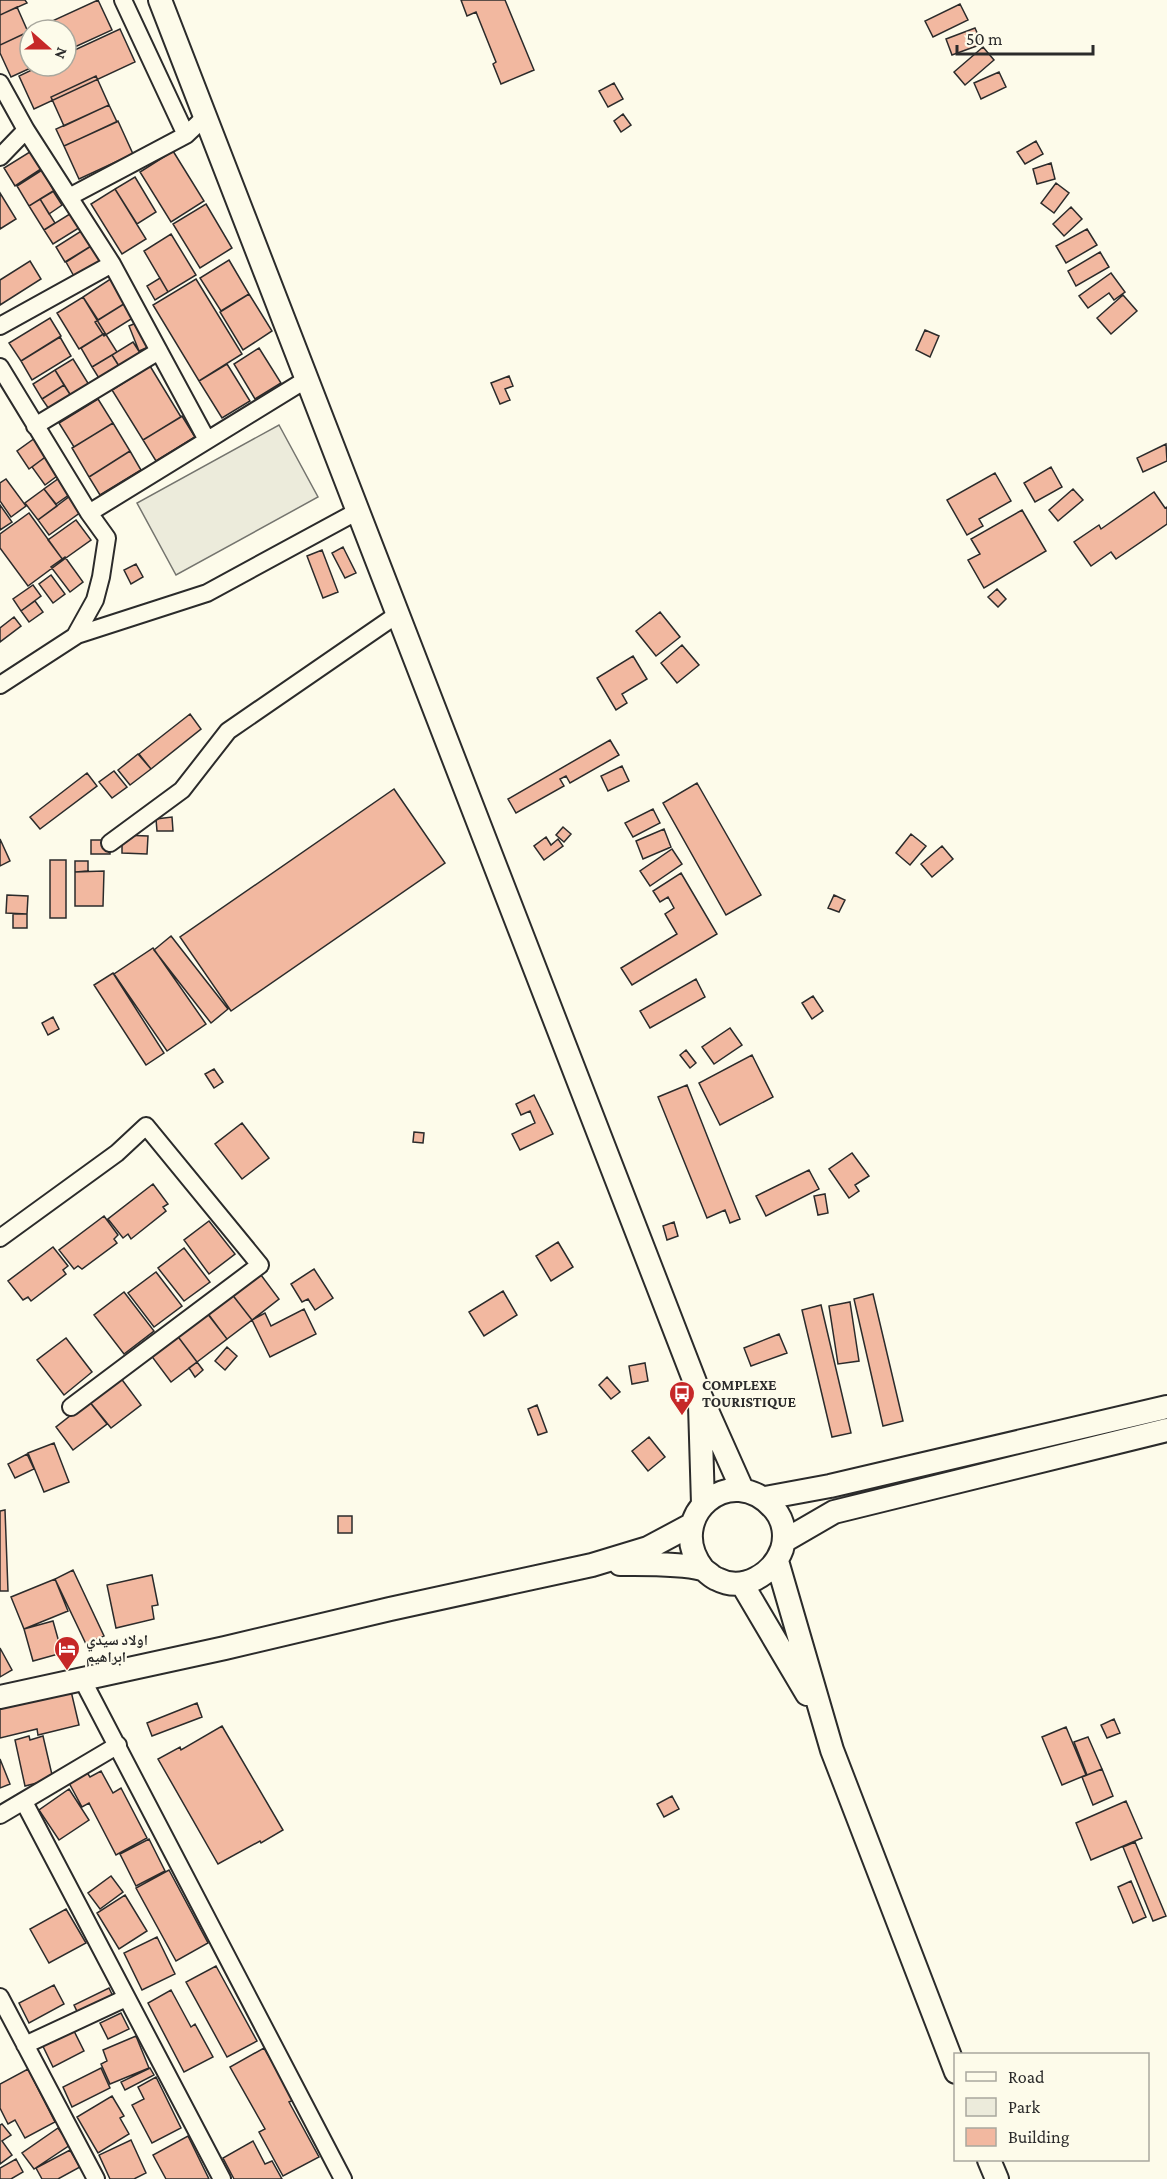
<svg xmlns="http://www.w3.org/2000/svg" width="1167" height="2179" viewBox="0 0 1167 2179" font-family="'Crimson Pro','Noto Naskh Arabic',serif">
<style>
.green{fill:#ecebdb;stroke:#74746e;stroke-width:1.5}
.building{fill:#f2b8a0;stroke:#2b2b2b;stroke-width:1.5}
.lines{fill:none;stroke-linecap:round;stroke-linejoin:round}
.minor-casing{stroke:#2b2b2b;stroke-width:20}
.secondary-casing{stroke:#2b2b2b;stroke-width:26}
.minor{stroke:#fdfbea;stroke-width:16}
.secondary{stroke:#fdfbea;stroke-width:22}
.labels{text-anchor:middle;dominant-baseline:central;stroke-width:4.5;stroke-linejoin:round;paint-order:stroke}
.poi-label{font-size:15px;font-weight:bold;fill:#2b2b2b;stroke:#fdfbea;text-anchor:start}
</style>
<rect width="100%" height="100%" fill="#fdfbea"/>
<path class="green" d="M279,425L318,497L176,575L137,503Z"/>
<path class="building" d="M0,0H25L27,3L0,15Z
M98,0L112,30L66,51V30H54L50,22Z
M461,0H505L534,70L501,84L493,64L496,62L476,12L467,16Z
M960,4L968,20L933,37L925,21Z
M17,7L28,32L0,45V15Z
M50,22L54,30H32Z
M975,28L982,44L952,55L946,39Z
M120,29L135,62L34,109L19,76L40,66H66V54Z
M30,31V66H35L11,77L0,53V45Z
M983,47L994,60L965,85L954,72Z
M999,72L1006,87L981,99L974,83Z
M96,76L109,105L64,126L51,97Z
M614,83L623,99L608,107L599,91Z
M109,105L117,122L64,146L56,129Z
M623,114L631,125L621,132L614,121Z
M118,121L133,154L79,179L64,146Z
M1036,141L1043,154L1025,164L1017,152Z
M33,150L44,167L15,186L4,168Z
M173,151L204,201L171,222L140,172Z
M1051,163L1055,179L1037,184L1033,169Z
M42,170L54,191L29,206L17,186Z
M135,177L156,212L137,224L115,189Z
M1056,183L1069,193L1054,213L1041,203Z
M115,189L146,239L122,254L91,204Z
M53,191L62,205L49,214L40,199Z
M0,193L16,219L0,229Z
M40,199L55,223L44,230L29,206Z
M206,204L232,248L200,268L173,224Z
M1071,207L1082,219L1064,236L1053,224Z
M73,212L82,226L53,244L44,230Z
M86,228L96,243L65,262L56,247Z
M1087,229L1097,245L1066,263L1056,246Z
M171,234L196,275L168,292L144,251Z
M96,243L105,259L75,278L66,262Z
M1100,252L1109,267L1076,286L1068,271Z
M229,260L249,294L221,311L200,278Z
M30,261L41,279L0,305V280Z
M1111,273L1125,292L1114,300L1109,293L1088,308L1079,296Z
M112,278L127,302L98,320L83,297Z
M160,278L168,292L155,300L147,286Z
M196,279L242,354L199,381L153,305Z
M249,294L272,331L243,350L220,312Z
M1123,295L1137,311L1111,334L1097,318Z
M83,297L105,333L79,349L57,313Z
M127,302L136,316L104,336L95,322Z
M50,318L61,336L21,361L9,343Z
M143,320L153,345L139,351L129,326Z
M925,330L939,336L930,357L916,350Z
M105,333L117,352L92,367L81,348Z
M60,337L71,356L32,380L21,361Z
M133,342L142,356L121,369L112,355Z
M259,348L281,383L255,399L234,364Z
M112,355L122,371L102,383L92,367Z
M73,359L91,388L73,399L55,370Z
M227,364L250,401L222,418L199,381Z
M150,366L181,417L143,440L112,390Z
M55,370L64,385L42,399L33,384Z
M509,376L513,386L505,389L510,400L500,404L491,383Z
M64,385L73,399L51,412L42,399Z
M98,399L113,423L74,447L59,423Z
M182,416L195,437L156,461L143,440Z
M113,423L130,451L89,477L72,448Z
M35,438L48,455L29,469L17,451Z
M1166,444L1167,461L1143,472L1137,458Z
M130,451L141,470L100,495L89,477Z
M48,455L61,473L45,485L32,467Z
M1051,467L1062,487L1035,502L1024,483Z
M995,473L1011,501L979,519L983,526L967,535L947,500Z
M62,476L73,492L56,504L44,489Z
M6,479L26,506L11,517L0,501V483Z
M44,489L57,506L38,520L25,503Z
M1073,489L1083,500L1058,521L1049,510Z
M1154,492L1165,508L1167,507V524L1116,559L1111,552L1091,566L1074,542L1099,525L1101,529Z
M70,496L81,512L49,535L38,520Z
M0,505L12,522L0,530Z
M1022,510L1046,551L984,588L968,560L980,554L971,539Z
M29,513L63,560L28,586L0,548V534Z
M76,520L91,540L63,560L48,540Z
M343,547L356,573L345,578L332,553Z
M322,550L338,592L323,598L307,556Z
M65,557L83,582L70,592L51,567Z
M136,564L143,577L131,584L124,570Z
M51,575L65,594L53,603L39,584Z
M33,585L41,596L21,611L13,599Z
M997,589L1006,599L998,607L988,597Z
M35,601L43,612L29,622L21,611Z
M660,612L680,637L656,656L636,631Z
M14,617L21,626L0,642V628Z
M682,645L699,665L677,683L661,663Z
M633,656L647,679L622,694L627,703L616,710L597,678Z
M190,714L201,729L151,769L139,754Z
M610,740L619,755L570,783L566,776L560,779L564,786L516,813L508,799Z
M138,754L151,769L130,785L118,770Z
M622,766L629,781L608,791L601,776Z
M114,771L127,787L112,798L99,782Z
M87,773L97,786L40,829L30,817Z
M697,783L761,895L726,915L663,803Z
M394,789L445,863L231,1011L180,937Z
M653,809L660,823L633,837L625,823Z
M172,817L173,831H157L156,819Z
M563,827L571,834L564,842L556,835Z
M664,829L671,847L643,859L636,841Z
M911,834L926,846L910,865L896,853Z
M122,835L148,836L147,854L122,853Z
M546,837L551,845L558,839L563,846L544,860L534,846Z
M0,839L10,861L0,866Z
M91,840H110V854H91Z
M942,846L953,859L932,877L921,864Z
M672,849L682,864L650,886L640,871Z
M50,860H66V918H50Z
M75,861H88V871L75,872Z
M104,871L103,906H75V872Z
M681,873L717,934L632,985L621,968L677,934L665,914L674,908L668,897L660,902L653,891Z
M7,895L28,896L27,914L6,913Z
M834,895L845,900L839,912L828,908Z
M13,914H27V928H13Z
M171,936L228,1009L211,1023L154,950Z
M153,948L206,1024L167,1051L114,974Z
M113,973L164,1053L146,1065L94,985Z
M696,979L705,997L650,1028L640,1011Z
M813,996L823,1011L812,1019L802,1003Z
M53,1017L59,1029L48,1035L42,1023Z
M730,1028L742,1045L714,1064L702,1047Z
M686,1050L696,1063L690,1068L680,1055Z
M752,1055L773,1097L720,1125L699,1083Z
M214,1069L223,1082L214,1088L205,1074Z
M687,1085L740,1219L730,1223L725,1210L707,1218L658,1097Z
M534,1095L553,1134L520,1150L512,1134L535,1123L530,1111L521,1115L516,1104Z
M242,1123L269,1158L242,1179L215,1144Z
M414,1132L424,1133L423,1143L413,1142Z
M852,1153L869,1176L855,1185L859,1191L849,1198L829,1169Z
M809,1170L819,1189L766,1216L756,1196Z
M153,1184L168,1204L163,1207L166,1211L131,1239L128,1234L123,1238L108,1219Z
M825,1194L828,1213L818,1215L814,1196Z
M104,1216L118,1235L114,1239L117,1243L82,1269L78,1266L74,1269L59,1250Z
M209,1221L235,1254L209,1274L184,1240Z
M674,1222L678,1236L667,1240L663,1226Z
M558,1242L573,1267L551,1281L536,1256Z
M53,1247L68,1266L63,1270L66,1274L31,1301L28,1297L23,1300L8,1281Z
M184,1248L210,1282L184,1301L158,1268Z
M314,1269L333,1298L315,1310L308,1299L302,1302L291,1284Z
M258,1271L279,1299L252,1320L231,1293Z
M156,1272L182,1306L154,1327L128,1293Z
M503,1291L517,1315L484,1336L469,1312Z
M124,1292L154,1331L124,1354L94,1315Z
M231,1293L252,1320L227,1339L206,1312Z
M873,1294L903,1421L883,1426L854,1299Z
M850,1302L859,1361L838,1364L829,1306Z
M821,1305L851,1433L832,1437L802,1310Z
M304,1309L316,1334L270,1357L252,1320L265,1313L271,1326Z
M206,1311L227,1339L197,1362L176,1334Z
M176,1334L197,1362L171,1382L150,1354Z
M779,1334L787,1353L751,1366L744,1348Z
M66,1338L92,1372L64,1395L37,1360Z
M227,1347L237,1356L225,1370L215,1361Z
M197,1362L203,1370L195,1377L189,1368Z
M645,1363L648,1381L632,1384L629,1366Z
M120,1377L141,1405L111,1428L89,1401Z
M607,1377L620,1392L611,1399L599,1385Z
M89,1401L107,1424L73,1450L56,1427Z
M537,1405L547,1432L538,1435L528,1409Z
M649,1437L665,1457L648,1471L632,1451Z
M54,1443L69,1482L44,1492L28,1453Z
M27,1454L34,1469L15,1478L8,1464Z
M5,1510L8,1591H0V1511Z
M338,1516H352V1533H338Z
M73,1570L104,1636L86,1644L55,1579Z
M152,1575L158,1605L152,1606L154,1619L116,1628L107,1585Z
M55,1579L68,1611L24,1629L11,1597Z
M53,1621L62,1653L33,1661L24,1629Z
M0,1648L12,1670L0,1677Z
M71,1691L79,1725L38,1735L37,1729L0,1738V1709Z
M197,1703L202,1717L152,1736L147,1723Z
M1114,1719L1120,1733L1107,1738L1101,1725Z
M222,1726L283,1830L261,1843L260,1841L218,1864L158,1759L180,1747L181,1750Z
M1066,1727L1086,1775L1062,1785L1042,1737Z
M29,1736L30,1740L43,1736L53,1779L25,1786L15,1740Z
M1088,1737L1102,1769L1087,1775L1074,1742Z
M0,1759L10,1784L0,1788Z
M1102,1769L1113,1796L1093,1805L1082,1777Z
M86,1771L90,1777L101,1771L113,1793L121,1788L147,1838L116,1855L89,1803L82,1807L68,1781Z
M69,1789L89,1820L59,1840L39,1810Z
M672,1796L679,1809L664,1817L657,1804Z
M1126,1801L1142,1838L1091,1860L1076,1823Z
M149,1839L165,1871L136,1886L120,1854Z
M1135,1842L1166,1916L1153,1921L1123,1847Z
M169,1870L208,1943L176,1961L136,1888Z
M111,1876L123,1892L100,1909L88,1893Z
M1131,1881L1146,1917L1133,1923L1118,1887Z
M125,1895L147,1931L119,1949L97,1913Z
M66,1909L86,1943L49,1963L30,1929Z
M157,1937L175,1974L142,1990L124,1953Z
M216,1966L257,2041L227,2057L186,1982Z
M54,1985L64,2004L29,2023L19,2003Z
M109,1988L118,2007L83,2024L74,2005Z
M171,1990L191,2027L195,2024L213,2057L184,2072L148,2003Z
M121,2013L129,2029L108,2039L100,2023Z
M71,2014L79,2029L74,2031L84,2051L53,2067L36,2032Z
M136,2036L149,2068L110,2084L101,2064L107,2061L103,2050Z
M264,2048L294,2100L289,2102L319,2157L283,2176L259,2132L265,2129L230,2067Z
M101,2068L110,2088L72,2107L63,2087Z
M150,2068L154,2075L125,2090L121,2082Z
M28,2069L55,2122L25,2138L15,2120L8,2124L0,2108V2084Z
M156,2077L181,2128L152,2143L132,2105L144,2099L138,2087Z
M112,2096L124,2116L120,2118L129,2134L98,2153L77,2117Z
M2,2124L11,2135L2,2141L12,2155L0,2164V2125Z
M58,2128L70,2145L34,2169L22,2153Z
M188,2136L209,2179H166L153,2155Z
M131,2140L146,2173L134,2179H110L99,2155Z
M253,2141L265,2164L272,2161L282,2179H234L223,2158Z
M70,2150L80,2167L58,2179H42L36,2168Z
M16,2159L23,2172L11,2179H0V2168Z"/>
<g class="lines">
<defs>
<path id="minor" d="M123,0L186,135
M0,83L26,130L112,264L207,440
M0,157L26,130
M69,197L186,135L205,117
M0,326L112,264
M0,367L89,513L307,379
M35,426L159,351
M75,636L95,600L101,577L107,538L89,513
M0,685L77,635L207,593L358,511
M110,843L182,790L228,731L398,614
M0,1238L117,1153L146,1126L260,1265L71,1407
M82,1679L343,2179
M24,1802L222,2179
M0,1815L118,1745
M0,1997L96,2179
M25,2045L126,1998"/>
<path id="secondary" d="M160,0L700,1395L742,1489
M700,1405L703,1504
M765,1498L830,1486L1167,1407
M784,1541L834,1512L1167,1430
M777,1561L832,1750L956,2072
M620,1564C642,1564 681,1563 702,1569C707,1571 711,1577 717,1579C743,1593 773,1574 782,1549C786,1536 784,1521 775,1510C731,1458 663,1518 703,1569
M742,1584L807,1694
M0,1697L225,1648L390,1609L592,1565L648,1548L691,1525
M989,2160L997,2179"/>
</defs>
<use href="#minor" class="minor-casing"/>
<use href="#secondary" class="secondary-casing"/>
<use href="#minor" class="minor"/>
<use href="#secondary" class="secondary"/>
</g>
<defs>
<symbol id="bus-pin" viewBox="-11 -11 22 30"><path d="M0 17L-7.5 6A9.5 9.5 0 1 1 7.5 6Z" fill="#c62828" stroke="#fdfbea"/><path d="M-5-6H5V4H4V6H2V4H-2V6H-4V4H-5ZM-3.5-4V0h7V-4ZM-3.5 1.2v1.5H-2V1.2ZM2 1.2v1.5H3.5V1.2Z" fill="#fff"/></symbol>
<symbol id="hotel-pin" viewBox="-11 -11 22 30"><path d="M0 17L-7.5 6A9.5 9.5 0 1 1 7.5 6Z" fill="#c62828" stroke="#fdfbea"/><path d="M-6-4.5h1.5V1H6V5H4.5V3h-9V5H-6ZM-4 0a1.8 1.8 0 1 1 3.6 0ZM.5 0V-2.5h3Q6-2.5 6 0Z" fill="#fff"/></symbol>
</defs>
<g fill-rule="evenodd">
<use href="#bus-pin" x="667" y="1379" width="30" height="40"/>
<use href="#hotel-pin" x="52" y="1634" width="30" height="40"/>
</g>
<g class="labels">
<g class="poi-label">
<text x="702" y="1385">COMPLEXE<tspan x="702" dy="17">TOURISTIQUE</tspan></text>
<text x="86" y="1640">اولاد سيدي<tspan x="86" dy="17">ابراهيم</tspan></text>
</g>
</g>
<rect x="954" y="2053" width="195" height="108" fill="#fdfbea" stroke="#a9a89e" stroke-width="1.5"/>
<rect x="966" y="2072" width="30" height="9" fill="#fdfbea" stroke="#a9a89e" stroke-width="1.5"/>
<text x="1008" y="2083" font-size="18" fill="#2b2b2b">Road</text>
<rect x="966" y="2098" width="30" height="18" fill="#ecebdb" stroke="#a9a89e" stroke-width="1.5"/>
<text x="1008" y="2113" font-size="18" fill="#2b2b2b">Park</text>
<rect x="966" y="2128" width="30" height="18" fill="#f2b8a0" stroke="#a9a89e" stroke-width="1.5"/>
<text x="1008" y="2143" font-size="18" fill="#2b2b2b">Building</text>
<g transform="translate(48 48) rotate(111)"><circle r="28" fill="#fdfbea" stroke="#a9a89e" stroke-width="1.5"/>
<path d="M0-4.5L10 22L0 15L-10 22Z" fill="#c62828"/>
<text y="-9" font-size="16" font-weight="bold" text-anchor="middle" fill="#2b2b2b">N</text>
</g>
<path d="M957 45v9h136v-9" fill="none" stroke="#2b2b2b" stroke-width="3"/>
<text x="966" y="45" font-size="18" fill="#2b2b2b" stroke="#fdfbea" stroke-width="4.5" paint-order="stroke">50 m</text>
</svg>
